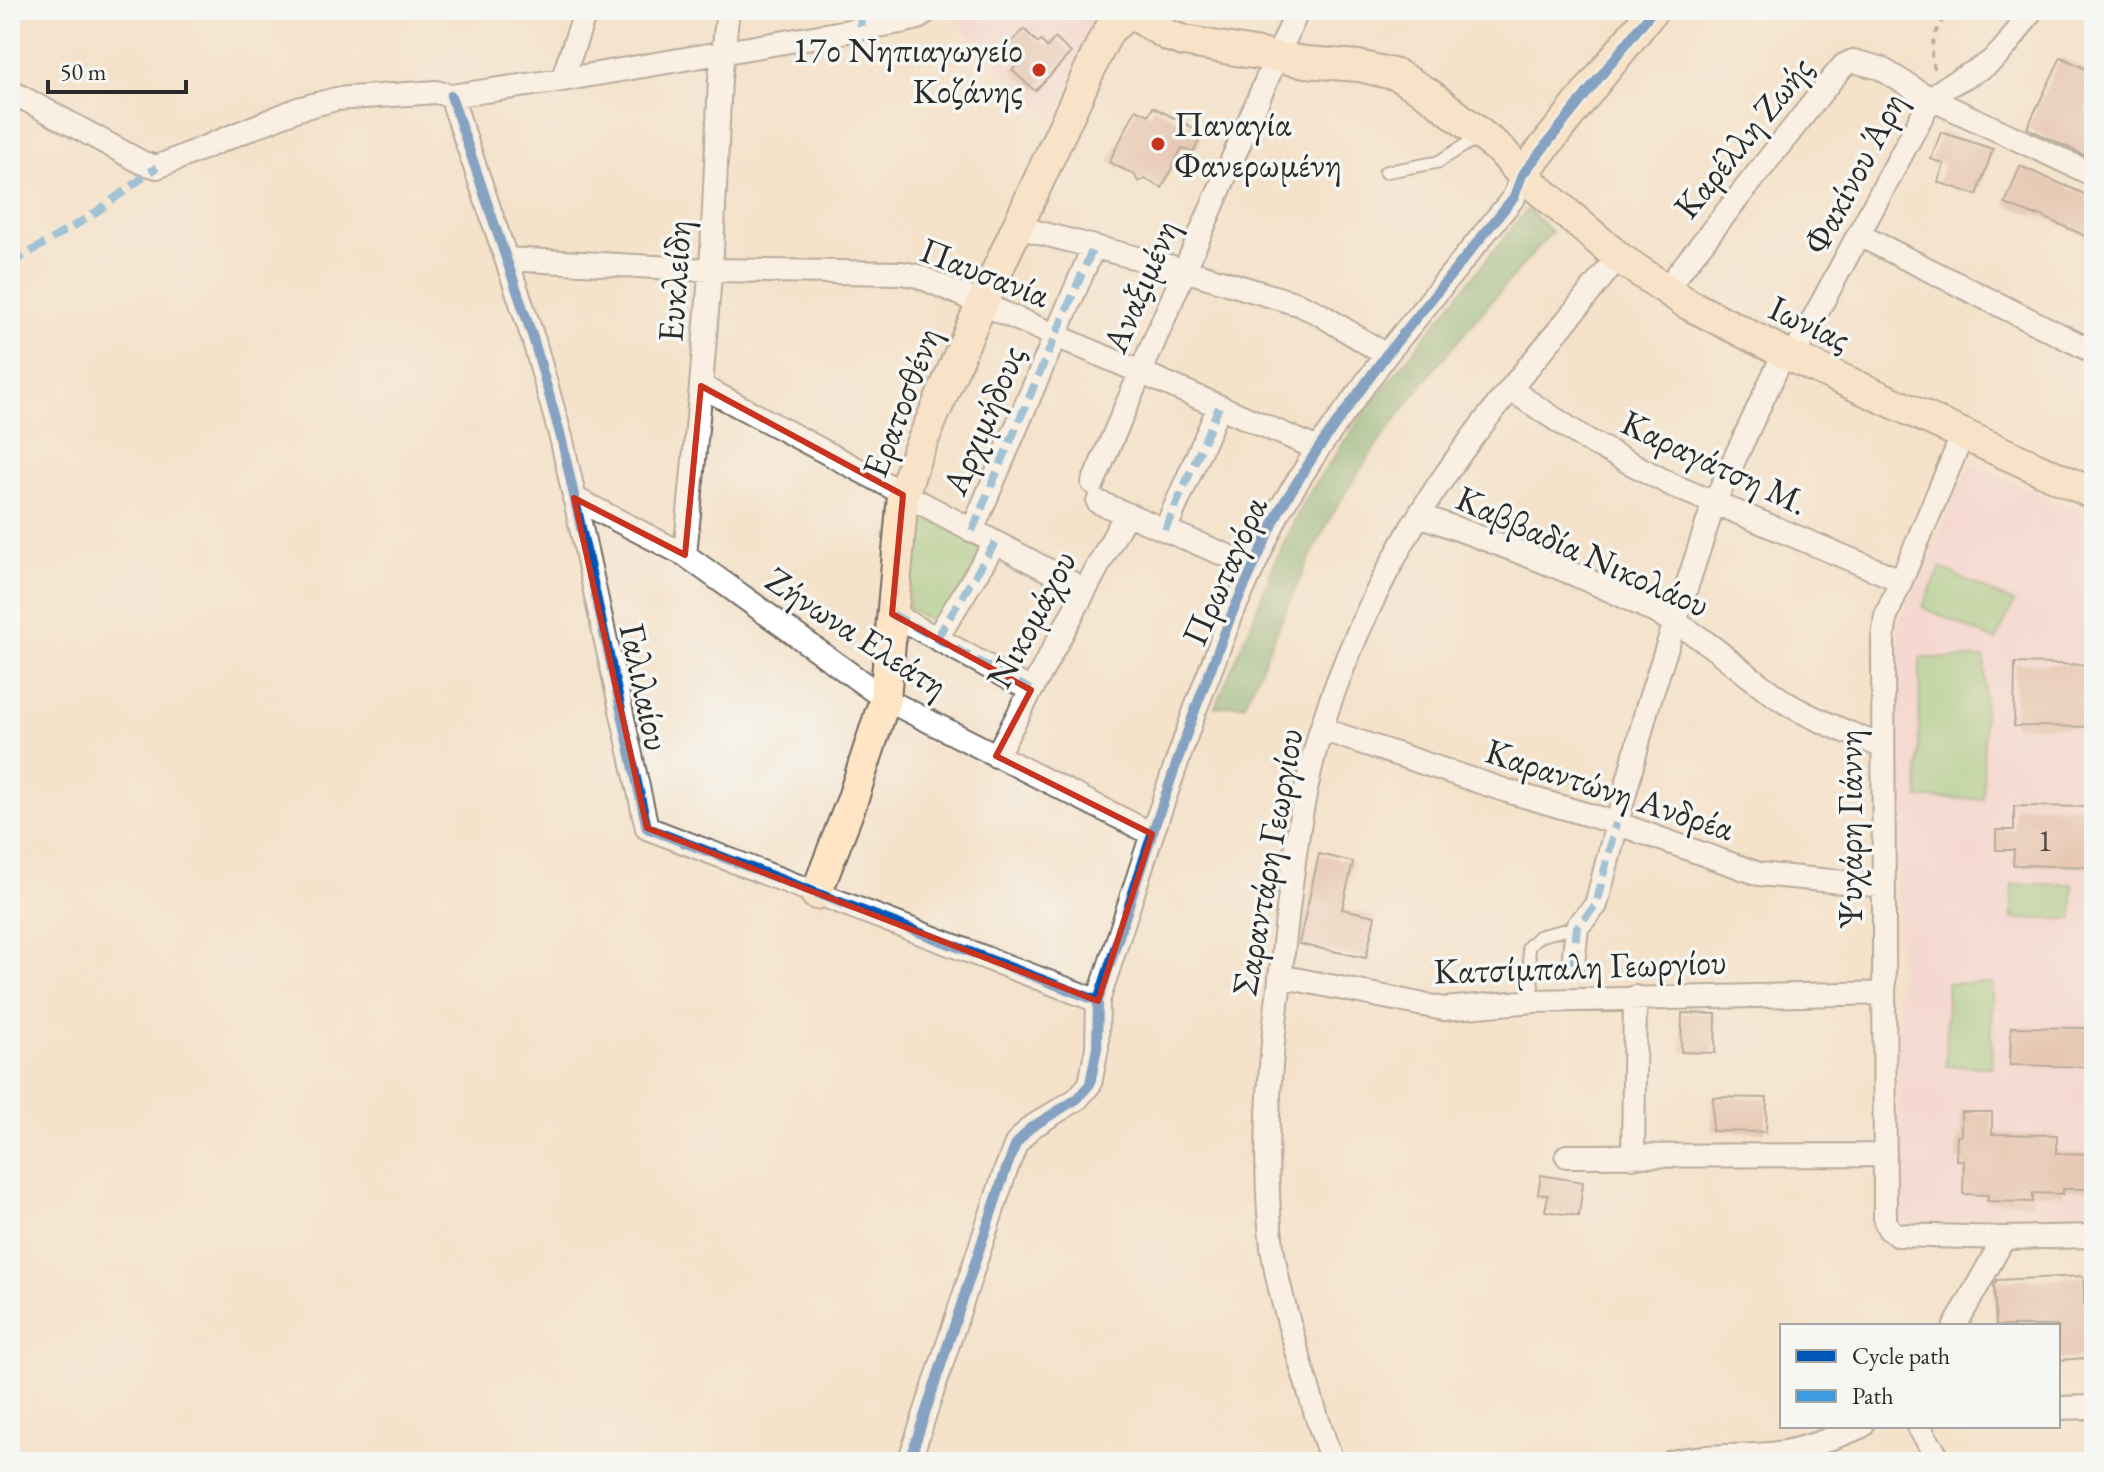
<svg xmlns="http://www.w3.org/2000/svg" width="2104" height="1472" viewBox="0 0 2104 1472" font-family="'EB Garamond',serif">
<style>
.built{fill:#f5cfd9}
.green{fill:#8bc77c;stroke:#5b7954;stroke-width:2}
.forest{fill:#70ac6c;stroke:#4e6c4c;stroke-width:2}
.building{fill:#d5a392}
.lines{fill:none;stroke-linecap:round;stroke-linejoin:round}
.lane-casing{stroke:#716b63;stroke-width:15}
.street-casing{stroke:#716b63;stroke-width:26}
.secondary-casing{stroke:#716b63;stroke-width:34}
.path{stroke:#716b63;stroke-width:3;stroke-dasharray:6 6;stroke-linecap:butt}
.lane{stroke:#fff;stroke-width:11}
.street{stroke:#fff;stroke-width:22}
.secondary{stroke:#fee5c5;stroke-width:30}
.quiet{stroke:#3d9ce1;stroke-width:8;stroke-dasharray:16 8;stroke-linecap:butt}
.cycleway-casing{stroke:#f6f6f2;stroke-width:15}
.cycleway{stroke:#0057b8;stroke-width:10}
.marked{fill:none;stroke:#c8321e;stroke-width:6;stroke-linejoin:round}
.poi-dot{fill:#c8321e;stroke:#f6f6f2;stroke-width:3}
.labels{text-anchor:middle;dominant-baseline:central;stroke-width:7;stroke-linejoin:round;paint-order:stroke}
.number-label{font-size:32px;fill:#564945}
.poi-label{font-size:36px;fill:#2b2b2b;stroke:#f6f6f2;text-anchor:end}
.street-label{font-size:36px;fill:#2b2b2b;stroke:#f6f6f2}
</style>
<rect width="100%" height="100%" fill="#f6f6f2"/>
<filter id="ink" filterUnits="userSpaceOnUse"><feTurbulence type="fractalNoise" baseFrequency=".0125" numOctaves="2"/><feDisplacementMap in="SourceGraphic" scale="16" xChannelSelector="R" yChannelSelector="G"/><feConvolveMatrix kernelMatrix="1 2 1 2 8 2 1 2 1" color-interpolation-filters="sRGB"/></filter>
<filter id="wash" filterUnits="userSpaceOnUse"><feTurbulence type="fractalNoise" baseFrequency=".006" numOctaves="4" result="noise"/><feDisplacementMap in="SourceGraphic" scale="32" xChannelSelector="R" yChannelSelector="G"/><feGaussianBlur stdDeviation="1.8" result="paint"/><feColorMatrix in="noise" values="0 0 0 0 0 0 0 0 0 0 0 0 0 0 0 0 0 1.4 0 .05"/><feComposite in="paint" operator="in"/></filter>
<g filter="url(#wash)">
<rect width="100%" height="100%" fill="#f4e2ca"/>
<path class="built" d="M952,10H1088L1099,20L1051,120L948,14Z
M1970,463L2094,518V1224H1898L1897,625Z"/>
<path class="green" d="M917,512L985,549L939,626L908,608Z
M1941,568L2014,603L1996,641L1922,607Z
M1920,658H1985L1983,799L1918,798Z
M2012,884H2073V919H2012Z
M1947,983H1992V1067L1946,1066Z"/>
<path class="forest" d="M1527,209L1552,232C1476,319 1398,405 1338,505C1301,569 1275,637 1245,704L1215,707L1248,632L1275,561L1304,500L1367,409Z"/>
<g id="blocks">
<path class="building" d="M1024,29L1038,43L1041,41L1047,47L1055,38L1071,53L1035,91L1012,70L1021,62L1006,48Z
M2061,57L2094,73V93L2086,111L2094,115V140L2086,156L2027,128Z
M1153,107L1203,133L1193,153L1182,148L1162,188L1145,179L1138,182L1135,175L1109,162L1136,109L1149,115Z
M1941,132L1993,149L1977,195L1938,182L1944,164L1931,159Z
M2020,166L2094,198V240L2037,214L2036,216L2005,204Z
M2015,663L2094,665V727L2014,726Z
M2014,806L2094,807V867L2013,865L2014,850H1996V830H2014Z
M1319,854L1353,862L1342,909L1375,916L1366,958L1299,944Z
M1682,1013L1716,1014L1715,1053L1681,1052Z
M2011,1027L2094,1028V1067L2010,1065Z
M1713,1097L1767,1098L1766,1132L1712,1131Z
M1961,1112H1992V1134L2057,1135V1153L2094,1154V1185H2088V1189H2063V1194L2033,1193V1202L1987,1201L1988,1195L1963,1194L1964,1160H1956L1957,1136H1961Z
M1541,1175L1583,1182L1579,1216L1545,1211L1548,1195L1538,1194Z
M2083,1276L2084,1304H2088L2087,1358L2058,1360V1326H1996L1994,1285L1997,1280Z"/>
</g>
</g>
<g filter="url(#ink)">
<use href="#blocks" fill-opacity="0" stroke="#716b63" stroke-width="2"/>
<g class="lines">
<defs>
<path id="lane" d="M1385,172L1438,162L1470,142
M1534,1001L1528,947L1539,936L1577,927"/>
<path id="street" d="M1277,57L1298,10
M562,80L586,10
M10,91L143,163L157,167L298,109L336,99L436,92L451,96L562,80L901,22L918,18L928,10
M451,96L534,341L562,441L647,828L1098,1001
M1017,227L1184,270L1298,304L1318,313L1386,355
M1859,235L2094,352
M508,259L710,270L902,273L918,276L1318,449
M1665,290L1832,79L1844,65L1853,61L1880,68L1931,99L2094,175
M1793,357L1931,99C1947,83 1968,77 1986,65C2007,50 2017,30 2032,10
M701,386L1085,590
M1511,390L1587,440L1674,486L1900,580
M1963,434L1886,616L1883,639L1885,1221L1889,1229L1897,1235L2004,1238L2094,1236
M1093,483L1270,72
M574,498L685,555L885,699L1152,834
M1098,502L1252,566
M1419,515C1505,546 1593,578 1674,622C1715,644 1748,679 1788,704C1818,722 1851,733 1883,747
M1165,530L1219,407
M972,531L1093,248
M685,555L701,386L712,251L720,79L728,10
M892,614L1031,690
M937,638L995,543
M1321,729L1507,791L1616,823L1759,874L1884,886
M996,756L1126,514
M1573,964L1577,927L1596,905L1647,708L1714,503L1784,353
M1280,976L1444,1009L1534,1001L1884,993
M1567,1156L1885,1155
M1633,1157L1635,997
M1955,1326L2004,1238
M2058,1408L2094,1407
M1918,1426L1941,1462
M909,1462L1005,1172L1016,1144L1030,1128L1077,1099L1090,1084L1097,1048L1098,1001L1152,834L1195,710L1233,611L1280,509L1318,449L1386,355L1514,197L1522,175
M1333,1462C1321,1434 1313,1404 1304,1375C1292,1333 1278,1290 1272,1247C1262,1158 1269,1068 1280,979C1290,895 1297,807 1322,726C1342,664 1370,602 1401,546C1459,440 1544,352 1618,257
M1672,1462C1709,1453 1747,1458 1784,1452C1811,1447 1837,1437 1862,1426
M2092,1462L2094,1460"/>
<path id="secondary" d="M1126,10L1169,36L1184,41L1305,62L1359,66L1397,75L1429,94L1502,151L1522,175L1618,257L1688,304L1784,353L2094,494
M1522,175L1653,10
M816,894L852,801L885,699L903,495L916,456L973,323L1102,43L1110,29L1129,13"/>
</defs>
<use href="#lane" class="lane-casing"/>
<use href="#street" class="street-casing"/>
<use href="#secondary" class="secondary-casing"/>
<path class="path" d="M1935,69C1926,46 1936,29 1950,10"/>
<use href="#lane" class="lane"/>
<use href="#street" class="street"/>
<use href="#secondary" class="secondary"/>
<path class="quiet" d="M860,10L861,29
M1129,13L1131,10
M10,264L92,215L157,167
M1165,530L1219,407
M972,531L1093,248
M892,614L1031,690
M937,638L995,543
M1573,964L1577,927L1596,905L1616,823"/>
<defs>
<path id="cycleway" d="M451,96L534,341L562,441L647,828L1098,1001
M909,1462L1005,1172L1016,1144L1030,1128L1077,1099L1090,1084L1097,1048L1098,1001L1152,834L1195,710L1233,611L1280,509L1318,449L1386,355L1514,197L1522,175L1653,10"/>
</defs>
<use href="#cycleway" class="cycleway-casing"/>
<use href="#cycleway" class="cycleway"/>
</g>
</g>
<path d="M0 0H2104V1472H0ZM701,386L903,495L892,614L1031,690L996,756L1152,834L1098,1001L647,828L574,498L685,555Z" fill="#f4e2ca" fill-opacity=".55" fill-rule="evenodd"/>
<path class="marked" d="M701,386L903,495L892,614L1031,690L996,756L1152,834L1098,1001L647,828L574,498L685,555Z"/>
<g class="poi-dot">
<circle cx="1039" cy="70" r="8"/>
<circle cx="1158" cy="144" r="8"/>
</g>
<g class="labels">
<g class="number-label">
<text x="2045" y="840">1</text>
</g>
<g class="poi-label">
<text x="1023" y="49">17ο Νηπιαγωγείο<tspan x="1023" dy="41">Κοζάνης</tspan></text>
<text x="1174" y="123" text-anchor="start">Παναγία<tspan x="1174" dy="41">Φανερωμένη</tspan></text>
</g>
<g class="street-label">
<text transform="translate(1743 137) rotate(-51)">Καρέλλη Ζωής</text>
<text transform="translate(1854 173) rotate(-62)">Φακίνου Άρη</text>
<text transform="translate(985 272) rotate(21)">Παυσανία</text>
<text transform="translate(674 281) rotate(-86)">Ευκλείδη</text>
<text transform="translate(1140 286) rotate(-67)">Αναξιμένη</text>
<text transform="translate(1810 323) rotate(25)">Ιωνίας</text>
<text transform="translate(901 402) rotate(-69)">Ερατοσθένη</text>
<text transform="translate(983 420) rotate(-67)">Αρχιμήδους</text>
<text transform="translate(1715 462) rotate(25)">Καραγάτση Μ.</text>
<text transform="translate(1583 551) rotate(24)">Καββαδία Νικολάου</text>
<text transform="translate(1224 571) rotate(-66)">Πρωταγόρα</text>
<text transform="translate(1031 619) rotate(-62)">Νικομάχου</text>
<text transform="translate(857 632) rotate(33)">Ζήνωνα Ελεάτη</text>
<text transform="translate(645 687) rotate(78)">Γαλιλαίου</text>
<text transform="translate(1610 789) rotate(18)">Καραντώνη Ανδρέα</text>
<text transform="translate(1849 829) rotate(-90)">Ψυχάρη Γιάννη</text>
<text transform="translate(1267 862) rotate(-80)">Σαραντάρη Γεωργίου</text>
<text transform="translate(1580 966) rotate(-2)">Κατσίμπαλη Γεωργίου</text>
</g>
</g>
<rect width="2104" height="1472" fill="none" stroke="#f6f6f2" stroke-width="40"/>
<rect x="1780" y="1324" width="280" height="104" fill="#f6f6f2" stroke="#a5a5a2" stroke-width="2"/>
<rect x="1796" y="1350" width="40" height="12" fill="#0057b8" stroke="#a5a5a2" stroke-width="2"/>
<text x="1852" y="1364" font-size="24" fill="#2b2b2b">Cycle path</text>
<rect x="1796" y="1390" width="40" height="12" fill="#3d9ce1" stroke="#a5a5a2" stroke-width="2"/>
<text x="1852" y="1404" font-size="24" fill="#2b2b2b">Path</text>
<path d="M48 80v12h138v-12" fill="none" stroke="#2b2b2b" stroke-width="4"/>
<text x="60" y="80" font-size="24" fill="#2b2b2b" stroke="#f6f6f2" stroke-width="6" paint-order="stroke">50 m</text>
</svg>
